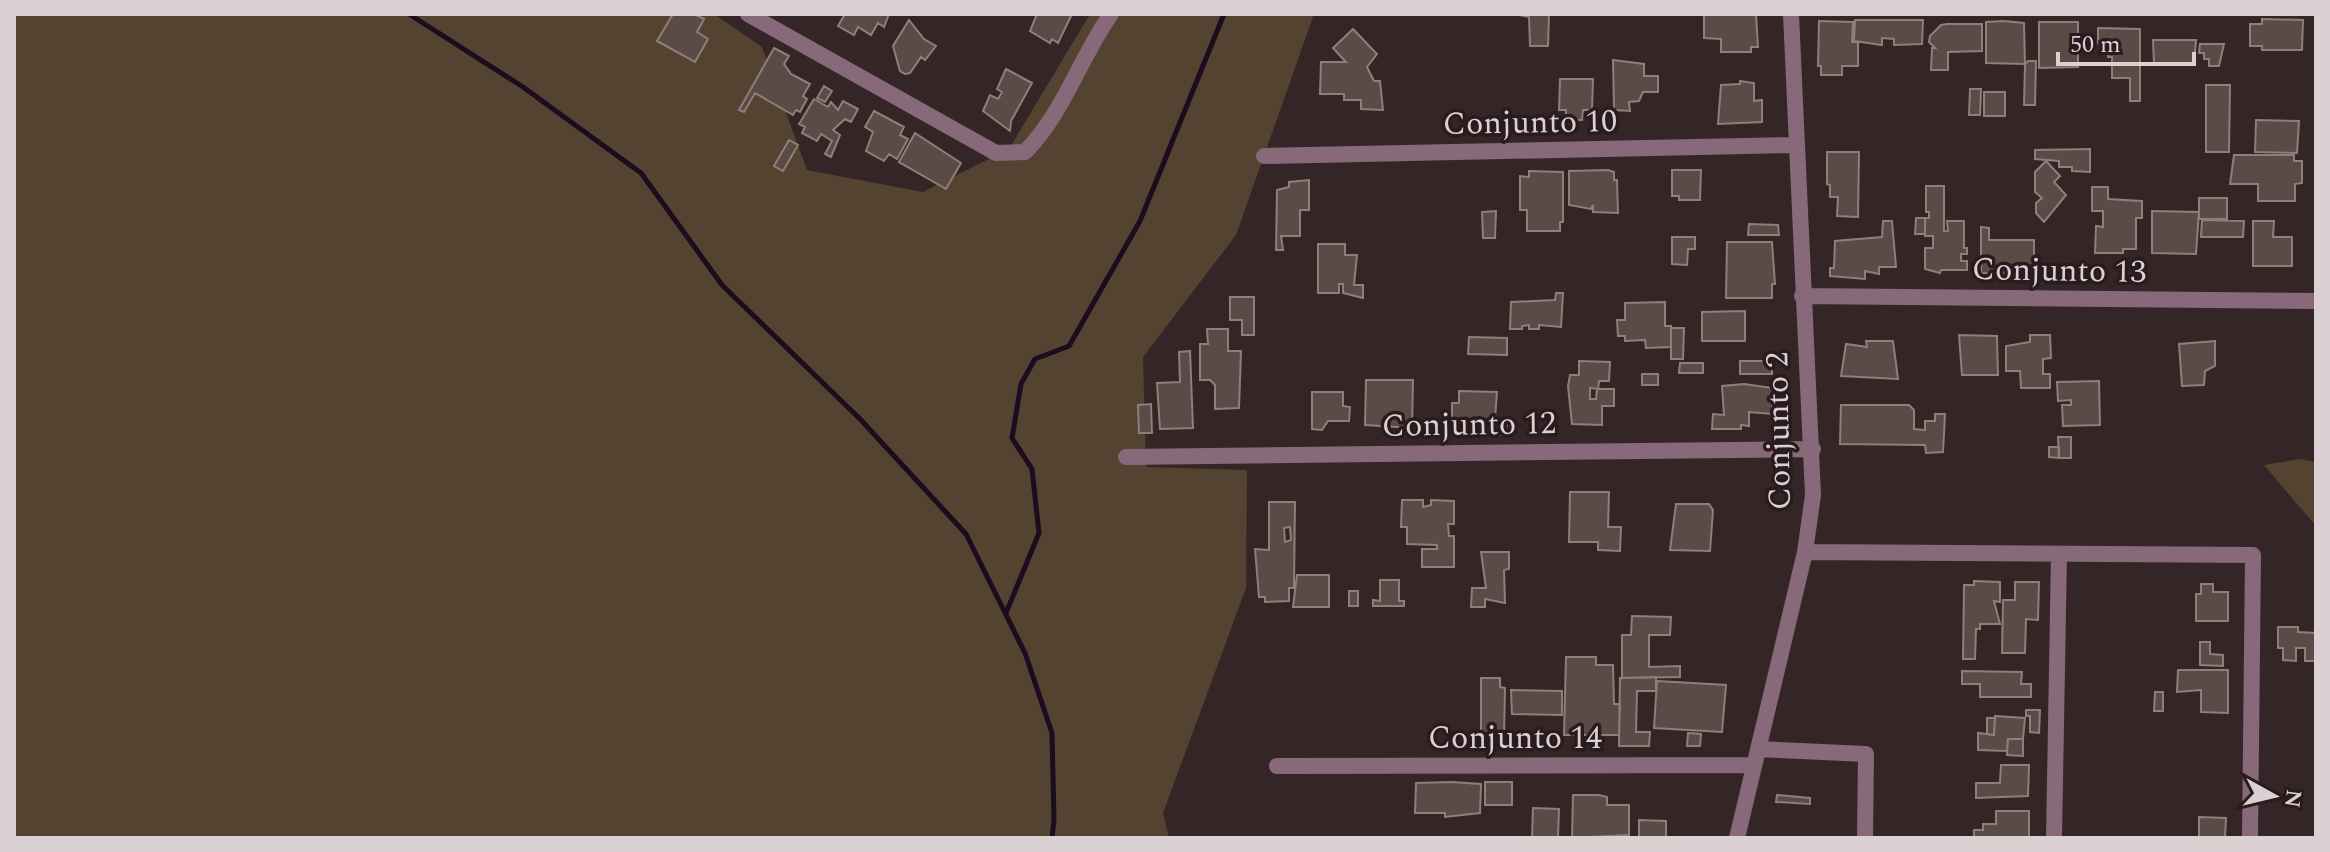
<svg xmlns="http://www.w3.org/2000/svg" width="2330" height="852" viewBox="0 0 2330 852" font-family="Spectral,serif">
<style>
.green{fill:#554331}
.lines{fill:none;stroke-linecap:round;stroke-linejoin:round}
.stream{stroke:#1b0c1e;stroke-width:5}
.building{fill:#5b4b47;stroke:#8f7e79;stroke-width:2;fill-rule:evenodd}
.minor{stroke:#886979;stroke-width:16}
.labels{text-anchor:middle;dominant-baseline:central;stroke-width:7;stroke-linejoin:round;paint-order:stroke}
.street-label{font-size:32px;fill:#dbd1d2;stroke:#2a1c1e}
</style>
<rect width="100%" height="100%" fill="#342627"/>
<path class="green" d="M14,14H714L762,47L807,170L923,192L1009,149L1090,14H1314L1236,235L1143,357L1146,467L1247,470L1246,588L1163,813L1169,838H14Z
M2300,459L2316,462V526L2264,465Z"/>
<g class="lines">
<path class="stream" d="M409,14L523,87L641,173L722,285L860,419L966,534L1025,653L1052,733L1054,820L1052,838
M1006,613L1039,533L1032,469L1012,438L1021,384L1035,359L1069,346L1140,221L1224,14"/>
</g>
<path class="building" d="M673,14H694L704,19L697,32L708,39L695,62L657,41Z
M845,14H889L884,27L878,23L871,35L858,27L854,35L838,26Z
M1037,14H1072L1058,43L1052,39L1050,43L1030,31Z
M1515,14H1549L1548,46H1530L1529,17Z
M1704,14H1756L1758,47H1751V52H1721V39L1704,38Z
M2262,19L2303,20L2302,50H2262V46H2250V24H2262Z
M909,20L924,39L936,46L925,60L921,57L910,73L905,74L900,71L893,46Z
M1855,20H1923L1922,44L1894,45V39L1882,38V45L1854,41Z
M1819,21L1853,22L1852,42H1858V66H1842V75H1821V66H1818Z
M2003,21L2024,23L2025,64L1986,63V22Z
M2039,22H2078V67L2039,68Z
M1947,24H1982V51L1948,52V70H1931L1932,48H1935L1929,42L1930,36L1941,25Z
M2098,28L2140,29V101H2130V78H2112V57H2108V44L2098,43Z
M1353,29L1377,54L1367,67L1374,81H1380L1383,110L1361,109V100H1344V94H1320L1321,62H1346L1333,48Z
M2153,40H2196L2194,64L2154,63Z
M2200,44H2224L2219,66H2209V59H2204V53H2199Z
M774,48L789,56L784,64L791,74L810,84L803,96L807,99L800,112L796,110L793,115L755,93L744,112L739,110Z
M1613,60L1644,64V76H1658V92H1643L1639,101L1629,102L1630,111L1614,110Z
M2028,61H2036L2035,105H2024L2025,65Z
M1006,69L1032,83L1011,121L1010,131L983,111L990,95L998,99L1002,92L997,89Z
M1560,79H1593L1592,110H1583L1582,120H1566V110H1559Z
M1740,81L1754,83V101L1762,100V122L1718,124L1721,85L1740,84Z
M2206,85H2230L2229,152H2206Z
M824,86L832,91L825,102L817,98Z
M1970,89H1981L1980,115H1969Z
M1984,92H2005V116H1984Z
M814,99L828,107L831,102L838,110L843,101L858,109L851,122L845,119L833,130L840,135L831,157L825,154L832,141L821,134L817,141L802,133L805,127L799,124Z
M874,111L904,127L900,135L908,139L897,159L889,154L884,161L866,151L873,132L865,127Z
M2256,120L2299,121L2297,153L2255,152Z
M915,133L961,163L946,189L899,162Z
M789,140L798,145L783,171L774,166Z
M2090,149V172L2072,171V167H2059V161L2035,159V150Z
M1827,152H1859L1858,217L1837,216L1838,197H1830V185L1827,184Z
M2234,155H2294V161H2302V183L2295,184V201H2258V184H2230Z
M2046,161L2060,176L2054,182L2066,195L2044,222L2036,213V203L2042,198L2035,192V172Z
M1608,170L1614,172V180H1617L1618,213L1593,212V205L1591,209L1569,205V171Z
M1701,170L1700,200H1679V196H1672V170Z
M1529,171L1563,172V222H1560V231H1527V210H1520V176L1529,177Z
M1309,180V210H1300V236H1281L1283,250H1276L1277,190L1289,187V182Z
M1926,186H1944V231H1948L1947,221H1964V248H1967V254H1961V261H1967V270H1941L1940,273L1925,269V248H1933V236H1925V218H1929V212H1926Z
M2092,187H2108V199L2142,201V218H2136V249H2123V253H2095L2096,226L2103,227V211H2092Z
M2199,198H2227V219H2199Z
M1496,211L1495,238H1483L1482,212Z
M2152,211L2199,212L2196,254L2152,253Z
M1916,218H1925V234H1915Z
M2202,220L2244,221L2243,237H2201Z
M1883,221H1892L1896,267H1879V274L1865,271V279L1830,276V268H1834L1835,241L1882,237Z
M2253,221H2274L2273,237H2292V266H2253Z
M1749,224L1778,225L1779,235H1748Z
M1981,227L1989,228V240H2034V274L1981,273Z
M1672,237H1695V249H1688L1687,265L1672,264Z
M1727,242H1772L1775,284H1772V298H1726Z
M1318,244H1345V255H1357L1354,285H1363V298L1343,293V284H1339V293H1318Z
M1556,293H1563L1561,327L1539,325V329H1529V325L1522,326V329H1510L1511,302L1555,300Z
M1230,297H1254V335H1242V320H1230Z
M1665,302V326H1671V347L1646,348L1645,340L1625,341V336H1618L1617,320H1625V303Z
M1745,311V341H1702V312Z
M1671,328H1684L1683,359H1671Z
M1207,329H1228V351H1241L1239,408L1215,409V385L1210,380H1200V344H1208Z
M1959,335L1997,336L1998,375H1962Z
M2030,335H2050L2051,358L2043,359V374H2050V388H2021L2020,371H2006V346L2030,342Z
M1469,337L1507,338V355L1468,354Z
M1866,341H1893L1898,379L1841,376L1846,344L1867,347Z
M2215,341V366L2205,371L2204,385L2182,386L2179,344Z
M1190,351L1193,428L1160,429L1157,383L1180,382L1179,352Z
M1579,361L1610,362L1609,381H1599L1598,389L1590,388V399H1596L1597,389H1614V406H1602V425L1572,424L1568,386L1570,375H1579Z
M1740,361H1772V374H1740Z
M1680,363H1703V373H1679Z
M1642,374H1658V385H1642Z
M1366,380H1413L1412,428L1365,425Z
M2099,381L2100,425L2063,426L2062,405H2071V400L2058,401L2057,382Z
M1744,384L1773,388L1772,414L1749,412V426L1741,425V429H1712L1713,414L1724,415L1722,386Z
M1459,391L1497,392L1495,419H1507L1506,435H1491L1490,423V429H1452V403H1459Z
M1312,392H1343V406L1350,407L1349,421H1328L1322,430L1312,429Z
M1151,404L1152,433H1139L1138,405Z
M1841,405H1909L1914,410V429L1925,430V421H1935V414H1945L1943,452L1926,453L1925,445L1840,444Z
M2058,437H2071V458H2059Z
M2049,447H2059V458L2049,457Z
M1570,492H1609L1608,527H1621L1620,551L1598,550V542H1569Z
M1402,500H1423V507L1431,505V500L1454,501V524H1448L1449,536H1454V567H1422V549H1437V545L1407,544V527H1401Z
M1269,502H1295L1294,588H1289V601L1265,602V597H1259L1255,549L1269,550ZM1290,527L1291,540L1285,542L1284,528Z
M1676,504H1709L1713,510L1710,551L1670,550Z
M1481,552H1509V569L1504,570L1505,603L1485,599V607H1471L1472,588H1486Z
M1297,575H1329V607H1293Z
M1380,580H1399V601H1404V606H1373V600L1380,601Z
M1974,581L2000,582V602L1994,601L2000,624H1980V629H1976L1975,659H1963L1964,585H1974Z
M2015,582H2039L2038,620L2026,619L2025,653H2002L2003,600H2015Z
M2201,584H2213V592H2228V621H2196V594H2201Z
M1349,591H1358V606H1349Z
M1632,616L1671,617L1670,635H1649V667L1680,666V677L1622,678V635H1631Z
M2278,627H2298V632L2316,633V661H2305V648H2296V661L2283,660V648H2278Z
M2200,642H2210V654L2223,655V666L2200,665Z
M1566,657H1596V665H1613L1614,704H1620L1619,735H1564Z
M2178,670H2228V713L2201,712V690L2177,692Z
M1962,671L2022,672L2021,684H2031V697H1980V684H1962Z
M1656,677V691H1637L1636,732H1650L1649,746H1619L1620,678Z
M1481,678H1500V687L1505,688L1504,735H1481Z
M1657,681L1726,685L1722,732L1654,728Z
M1511,690L1562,691V715L1512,714Z
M2155,692H2163V711H2154Z
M2026,710H2040L2039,733L2030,732V716H2026Z
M1995,716L2025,718L2023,739H2008L2007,751L1978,750V733L1994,735Z
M1987,718H1995L1994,735H1987Z
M1688,733L1701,734L1700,746H1687Z
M2008,739H2023V756L2007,755Z
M2001,765H2029L2028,796L1976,798V783H2000Z
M1452,782L1481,784L1480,813L1445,817V813H1415L1416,783Z
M1485,782H1512V805H1485Z
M1573,795H1599L1607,797V805H1629V835L1572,838Z
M1777,795L1810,798V804L1776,802Z
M1533,808L1559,809L1558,838H1532Z
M1996,811H2029V838H1974V830H1983V824H1996Z
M2199,817L2226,818L2225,838H2199Z
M1639,820L1666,821V838H1639Z"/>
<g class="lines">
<path class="minor" d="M748,14L996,153L1025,152C1063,114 1080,58 1111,14
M1264,156L1796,145
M1802,296L2316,301
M1126,457L1813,449
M1805,552L2253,555L2250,838
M1758,749L1866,754L1865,838
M1277,766L1754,765
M1737,838L1805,552L1813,495L1791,14
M2054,838L2059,554"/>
</g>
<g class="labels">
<g class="street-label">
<text transform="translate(1530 123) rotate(-1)">Conjunto 10</text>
<text transform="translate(2059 271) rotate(1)">Conjunto 13</text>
<text transform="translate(1469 425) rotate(-1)">Conjunto 12</text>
<text transform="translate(1779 431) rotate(-91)">Conjunto 2</text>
<text x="1515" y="738">Conjunto 14</text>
</g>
</g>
<rect width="2330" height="852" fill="none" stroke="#dbd1d2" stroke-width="32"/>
<g transform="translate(2274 796) rotate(98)" stroke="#2a1c1e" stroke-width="6" paint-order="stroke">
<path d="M0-6L14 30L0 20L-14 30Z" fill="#dbd1d2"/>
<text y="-12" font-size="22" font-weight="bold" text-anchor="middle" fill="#dbd1d2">N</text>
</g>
<path d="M2058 52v12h136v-12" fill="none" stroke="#dbd1d2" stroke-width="4"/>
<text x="2070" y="52" font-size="24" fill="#dbd1d2" stroke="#2a1c1e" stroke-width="6" paint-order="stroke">50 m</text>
</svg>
